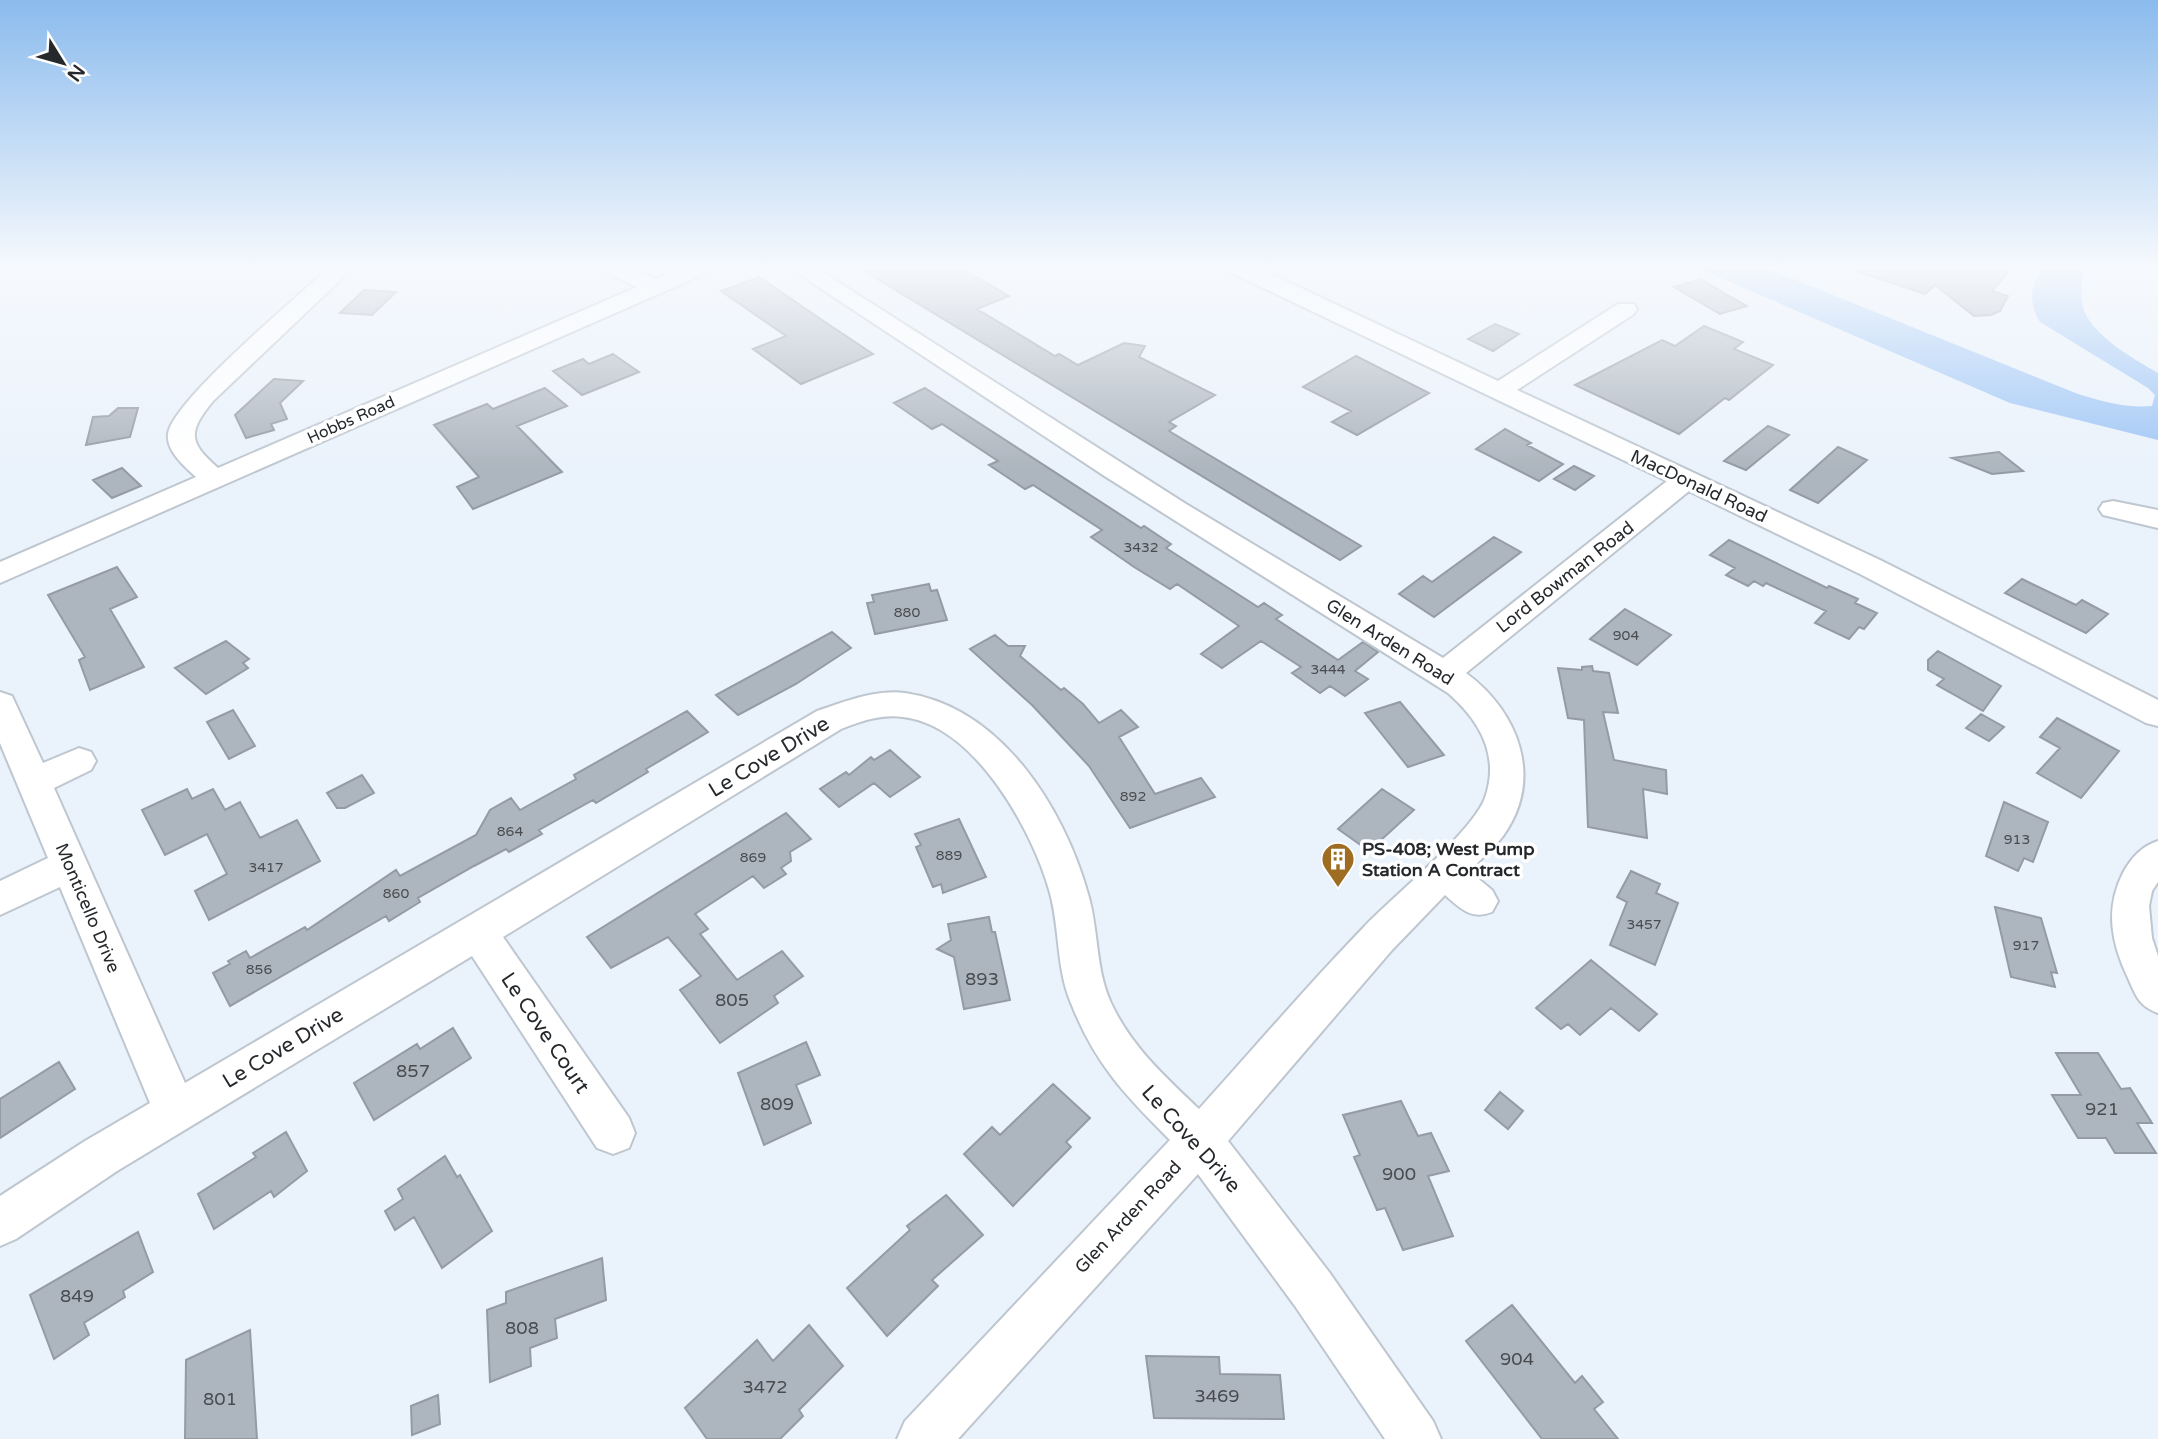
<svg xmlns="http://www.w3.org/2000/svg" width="2158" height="1439" viewBox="0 0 2158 1439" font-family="'Varela Round',sans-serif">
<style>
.water{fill:#9fc6f5}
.building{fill:#adb5be;stroke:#949ba4;stroke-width:2}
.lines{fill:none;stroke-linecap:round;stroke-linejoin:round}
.minor-casing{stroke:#bec6cf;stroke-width:4}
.minor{fill:#fff;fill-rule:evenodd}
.labels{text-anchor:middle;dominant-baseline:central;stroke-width:7;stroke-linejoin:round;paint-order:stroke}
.number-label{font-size:14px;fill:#484c50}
.far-street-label{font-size:16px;fill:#26292c;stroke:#fff}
.street-label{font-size:18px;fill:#26292c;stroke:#fff}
.poi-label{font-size:18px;font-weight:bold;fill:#26292c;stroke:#fff;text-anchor:start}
.near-number-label{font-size:18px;fill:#484c50}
.near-street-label{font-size:21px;fill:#26292c;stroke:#fff}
</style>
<rect width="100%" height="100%" fill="#eaf2fb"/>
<path class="water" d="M1693,266H1761L2078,394C2104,402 2125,408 2152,406L2155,395L2148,388L2040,322C2028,304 2030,283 2045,266H2084C2082,282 2078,300 2086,315C2100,340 2134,359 2158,373V440L2010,403Z"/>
<path class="building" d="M856,266H958L1009,296L977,309L1055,356L1059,354L1078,365L1124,343L1145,346L1139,357L1215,395L1169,422L1176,426L1169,431L1361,546L1340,560Z
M1853,266H2013L1992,291L2008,296L2000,311L1991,315L1974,316L1935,285L1925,294L1853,270Z
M759,277L825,322L873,354L801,384L753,349L786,336L721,291Z
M1701,279L1727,295L1747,306L1720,314L1674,287Z
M364,290L396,292L372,315L340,313Z
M1495,324L1519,334L1493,351L1468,339Z
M1704,326L1743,342L1734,349L1773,365L1729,400L1725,398L1679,434L1575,385L1662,340L1675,346Z
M613,354L639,372L582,395L553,371L583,359L589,364Z
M1356,356L1429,393L1357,435L1332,422L1351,411L1303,387Z
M274,379L303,381L280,403L287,419L271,424L274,430L246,438L235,415Z
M545,388L567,406L517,426L562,472L473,509L457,487L479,477L434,425L487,404L493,409Z
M925,388L1141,528L1144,526L1171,544L1166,548L1258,607L1264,603L1282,615L1276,619L1338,660L1363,642L1378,652L1355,671L1368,679L1345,696L1330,686L1320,693L1292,673L1301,667L1261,641L1222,668L1201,654L1239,626L1177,584L1170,589L1134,567L1091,537L1102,530L1033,485L1025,489L989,465L998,461L942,424L932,429L894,403Z
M118,408H138L130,437L86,445L93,417L109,416Z
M1768,426L1789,435L1746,470L1724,461Z
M1505,429L1531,443L1527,445L1563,464L1539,481L1476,449Z
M1838,447L1867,460L1818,503L1790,490Z
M1999,452L2023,471L1992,474L1952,458Z
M1574,466L1594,476L1575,490L1554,479Z
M122,468L141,486L112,498L93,480Z
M1494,537L1521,552L1434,617L1399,594L1423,576L1432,582Z
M1729,540L1827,588L1829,586L1858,599L1855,603L1877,613L1864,629L1859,627L1849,639L1815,623L1826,611L1766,583L1763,586L1754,581L1748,586L1726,575L1735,568L1710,555Z
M117,567L137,597L110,609L144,667L90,690L79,660L85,657L48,595Z
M2022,579L2076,605L2082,600L2108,614L2086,633L2005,593Z
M929,584L931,591L937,590L947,620L875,634L867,603L874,602L872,595Z
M1625,609L1671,635L1637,665L1590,639Z
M832,632L851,648L796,684L738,715L716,695Z
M995,635L1008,646H1025L1020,656L1061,690L1064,688L1083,704L1099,723L1121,710L1138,727L1119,737L1155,794L1201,778L1215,797L1130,828L1089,766L1032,705L970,649Z
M226,641L249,659L243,663L248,668L206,694L175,668Z
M1938,651L2001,686L1983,711L1937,685L1944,679L1928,670V660Z
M1592,666L1593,671L1609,673L1618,713L1603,712L1614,760L1666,770L1667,794L1643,789L1647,838L1588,827L1584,720L1568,718L1558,668L1582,670V667Z
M1400,702L1444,755L1408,767L1365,713Z
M233,710L255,746L229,759L207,722Z
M687,711L708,732L646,769L648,772L596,803L593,800L539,830L542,834L509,852L506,849L474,866L418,898L420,902L389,921L386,916L230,1006L213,973L230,964L228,961L246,951L250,958L305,927L307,930L396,870L400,876L476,835L490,810L511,798L520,810L576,779L574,775Z
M1981,714L2004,727L1989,741L1966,728Z
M2057,718L2119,751L2081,798L2037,773L2060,748L2040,737Z
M890,750L920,777L890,797L874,783L839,807L820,789L846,772L849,775L871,757L874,760Z
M362,775L374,793L345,808H337L327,793Z
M187,789L192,799L213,789L225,810L240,802L260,838L297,820L320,861L209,920L195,891L227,874L207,834L165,855L142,810Z
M1382,789L1414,810L1369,851L1338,829Z
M2004,802L2048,822L2033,862L2024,858L2018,871L1986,856Z
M786,813L811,839L790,852L791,861L781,868L786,874L764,888L753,876L695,914L708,929L700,934L737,980L782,951L803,976L774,996L778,1003L720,1043L680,990L701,976L668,937L611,968L587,937Z
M959,819L986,877L943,893L941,884L933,887L916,847L921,845L915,834Z
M1631,871L1660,884L1656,893L1678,903L1655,965L1610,945L1627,902L1617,897Z
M1995,907L2041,918L2057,973L2051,972L2055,987L2011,977Z
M989,917L992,932H995L1010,1000L964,1009L954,957L937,949L951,940L948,924Z
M1591,960L1657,1014L1639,1031L1611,1008L1580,1035L1568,1024L1561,1029L1536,1008Z
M453,1028L471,1058L374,1120L354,1083L417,1044L420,1049Z
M806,1042L820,1075L796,1085L811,1123L764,1145L738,1073Z
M2056,1053H2098L2121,1089L2130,1088L2152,1123H2137L2156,1153H2115L2106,1138H2078L2052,1095H2081Z
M59,1062L75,1089L0,1138V1099Z
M1053,1084L1090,1118L1066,1142L1071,1147L1013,1206L964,1154L992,1127L1000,1135Z
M1500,1092L1523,1111L1508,1129L1485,1110Z
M1401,1101L1418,1136L1431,1133L1449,1171L1428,1176L1453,1236L1403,1250L1385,1208L1377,1210L1354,1157L1360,1155L1343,1115Z
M286,1132L307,1171L274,1197L271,1191L214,1229L198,1194L256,1157L253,1153Z
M445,1156L457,1177L460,1175L492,1231L442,1268L414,1217L395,1230L385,1211L403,1199L398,1189Z
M946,1195L983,1235L932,1280L938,1286L887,1336L847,1288L910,1230L907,1226Z
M138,1232L153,1272L123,1291L125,1297L84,1323L89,1335L54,1359L30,1295Z
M602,1258L606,1300L555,1319L557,1338L530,1348L531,1366L490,1382L487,1310L506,1303V1292Z
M1512,1305L1575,1383L1582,1376L1603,1402L1594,1409L1618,1439H1542L1466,1341Z
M809,1325L843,1366L799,1410L803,1416L780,1439H707L685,1408L757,1340L773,1361Z
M250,1330L257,1439H185L186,1360Z
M1146,1356L1219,1357L1220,1374L1280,1375L1284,1419L1154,1418Z
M438,1395L440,1424L412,1435L411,1406Z"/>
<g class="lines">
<defs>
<path id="minor" d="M331,266H355L213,401C188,432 188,442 218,468L637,287L602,271L599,266H628L655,279L684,266H714L711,271L0,583V562L196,477C185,467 166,451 168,434C172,401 301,294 331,266Z
M787,266H813L1186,504L1443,658L1667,481L1228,271L1225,266H1254L1498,381L1618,304H1634L1637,309L1634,314L1517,390L1880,560L2158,700V726L2146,723L1860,574L1689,491L1466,673C1519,712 1544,779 1503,836C1493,849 1480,860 1469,871L1492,890L1498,901L1492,912C1471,920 1461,909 1445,895L1392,950L1228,1141L1329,1272L1433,1421L1441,1439H1385L1295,1306L1198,1174L958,1439H897L905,1421L1170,1140C1125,1095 1095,1064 1071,1003C1056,967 1060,930 1050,893C1033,831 975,725 903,717C882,714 861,721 841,729L503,937L629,1118L635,1133L629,1148L613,1154L597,1148L472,956L117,1171L16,1239L0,1246V1196L85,1141L150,1103L60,887L0,915V881L48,858L0,743V692L12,696L43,763L79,748L91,752L96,761L91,770L54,788L185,1083L817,711C844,702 876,689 905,693C1001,707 1064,808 1088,894C1099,931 1095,968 1111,1003C1131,1046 1165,1077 1199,1109C1254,1048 1307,986 1364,927C1392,897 1476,830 1486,795C1499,754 1479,720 1448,693L1103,475Z
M2113,501L2158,510V528L2103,515L2099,509L2103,503Z
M2158,841V882L2152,891L2149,906L2152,938L2158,956V1013C2139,1006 2136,996 2128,978C2111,942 2105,909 2123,873C2131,858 2142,846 2158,841Z"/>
</defs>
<use href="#minor" class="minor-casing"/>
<use href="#minor" class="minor"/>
</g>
<linearGradient id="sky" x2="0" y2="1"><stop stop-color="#8bbbed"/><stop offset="0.57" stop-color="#f6f9fd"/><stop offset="1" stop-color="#f6f9fd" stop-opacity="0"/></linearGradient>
<rect width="2158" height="468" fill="url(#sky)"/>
<defs>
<symbol id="building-pin" viewBox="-11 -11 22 30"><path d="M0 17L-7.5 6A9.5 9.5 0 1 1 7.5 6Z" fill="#9f6d22" stroke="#fff"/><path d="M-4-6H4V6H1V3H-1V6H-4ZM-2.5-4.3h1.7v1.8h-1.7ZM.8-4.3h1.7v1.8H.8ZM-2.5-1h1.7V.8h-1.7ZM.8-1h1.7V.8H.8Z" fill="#fff"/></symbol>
</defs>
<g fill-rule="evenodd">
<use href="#building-pin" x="1319" y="840" width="38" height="52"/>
</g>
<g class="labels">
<g class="number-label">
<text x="1141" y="547">3432</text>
<text x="907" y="612">880</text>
<text x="1626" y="635">904</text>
<text x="1328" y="669">3444</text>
<text x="1133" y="796">892</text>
<text x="510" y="831">864</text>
<text x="2017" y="839">913</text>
<text x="949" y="855">889</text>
<text x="753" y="857">869</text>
<text x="266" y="867">3417</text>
<text x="396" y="893">860</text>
<text x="1644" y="924">3457</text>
<text x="2026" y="945">917</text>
<text x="259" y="969">856</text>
</g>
<g class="far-street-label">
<text transform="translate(351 420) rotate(-24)">Hobbs Road</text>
</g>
<g class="street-label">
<text transform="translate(1699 486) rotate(25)">MacDonald Road</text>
<text transform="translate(1565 577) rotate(-38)">Lord Bowman Road</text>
<text transform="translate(1390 642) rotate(32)">Glen Arden Road</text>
<text transform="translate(88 908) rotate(67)">Monticello Drive</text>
<text transform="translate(1128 1217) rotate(-47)">Glen Arden Road</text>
</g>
<g class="poi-label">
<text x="1362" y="849">PS-408; West Pump<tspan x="1362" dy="21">Station A Contract</tspan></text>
</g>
<g class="near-number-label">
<text x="982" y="979">893</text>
<text x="732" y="1000">805</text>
<text x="413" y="1071">857</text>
<text x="777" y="1104">809</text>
<text x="2102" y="1109">921</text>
<text x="1399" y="1174">900</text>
<text x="77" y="1296">849</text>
<text x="522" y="1328">808</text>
<text x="1517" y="1359">904</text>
<text x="765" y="1387">3472</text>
<text x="1217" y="1396">3469</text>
<text x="220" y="1399">801</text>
</g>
<g class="near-street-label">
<text transform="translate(769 757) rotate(-31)">Le Cove Drive</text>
<text transform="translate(545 1033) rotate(56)">Le Cove Court</text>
<text transform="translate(283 1048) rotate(-31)">Le Cove Drive</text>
<text transform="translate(1191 1139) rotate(48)">Le Cove Drive</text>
</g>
</g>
<g transform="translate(63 63) rotate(127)" stroke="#ffffff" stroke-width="5" paint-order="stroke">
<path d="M0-5L12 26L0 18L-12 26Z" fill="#26292c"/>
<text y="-10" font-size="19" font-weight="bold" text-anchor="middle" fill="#26292c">N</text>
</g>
</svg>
